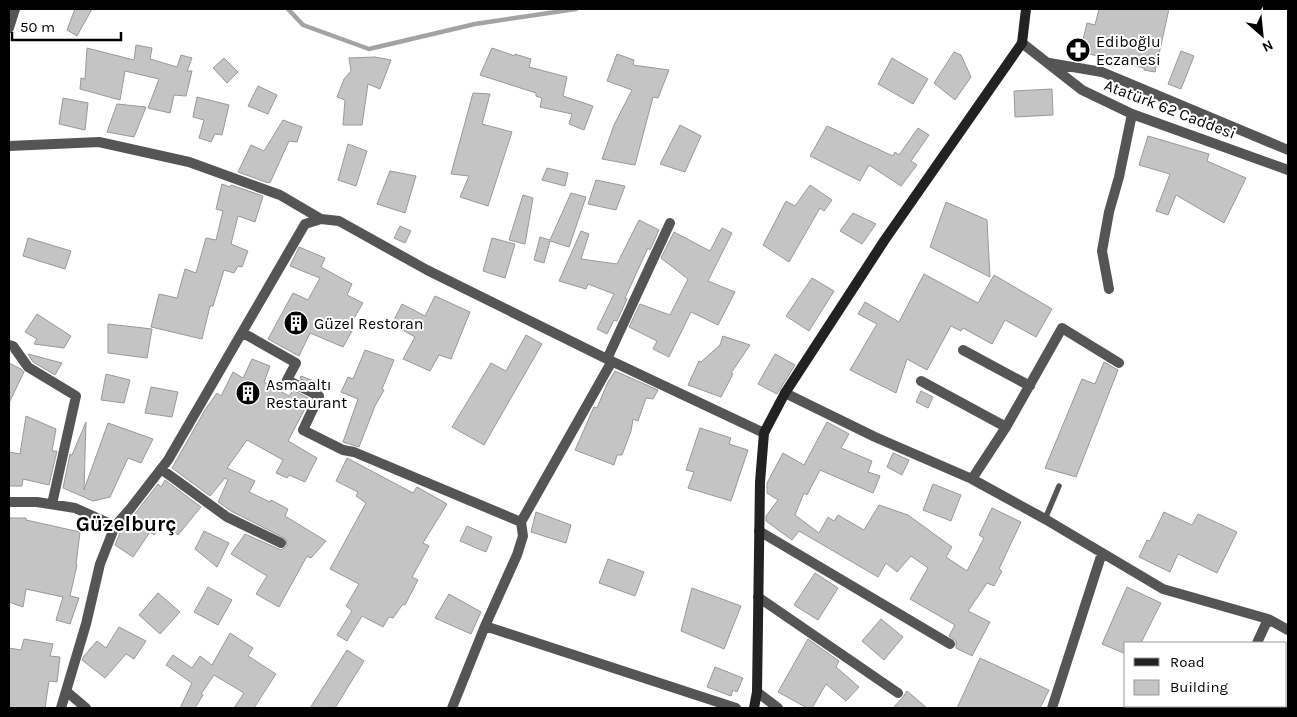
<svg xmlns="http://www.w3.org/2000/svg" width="1297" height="717" viewBox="0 0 1297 717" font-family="Karla,sans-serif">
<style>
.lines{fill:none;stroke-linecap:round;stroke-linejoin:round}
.stream{stroke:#a3a3a3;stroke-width:4.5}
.building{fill:#c4c4c4;stroke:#999}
.lane{stroke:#555;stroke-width:5.5}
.street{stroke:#555;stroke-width:10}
.secondary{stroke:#222;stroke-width:10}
.labels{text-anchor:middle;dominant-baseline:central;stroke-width:4;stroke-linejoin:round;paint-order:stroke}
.poi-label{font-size:16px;fill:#000;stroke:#fff;text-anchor:start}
.street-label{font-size:16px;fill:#000;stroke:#fff}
.district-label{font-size:21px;font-weight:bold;fill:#000;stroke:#fff}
</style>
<rect width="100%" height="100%" fill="#fff"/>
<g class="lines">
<path class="stream" d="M288,9L303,25L369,49L475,24L576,9"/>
</g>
<path class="building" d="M75,9H92L77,36L67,30Z
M1099,9H1169L1155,72L1144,70V68L1128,64V63L1080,52L1087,23L1095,25Z
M136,45L152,48L150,59L177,67L181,55L192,58L187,71H192L186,96L174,95L170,113L148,108L159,79L125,71L120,100L80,89L81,78L85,79L87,48L134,60Z
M492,48L515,56V54L531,59L529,67L567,77L563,96L593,106L584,130L569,124L572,114L540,107L542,98L536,96V93L480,75Z
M1181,51L1194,56L1181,89L1168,84Z
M954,52L961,55L971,77L955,100L934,83Z
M617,54L634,60L633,65L669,70L658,98L653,97L635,165L602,159L614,125L632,90L607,81Z
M375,57L391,60L380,89L368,84L362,125H343L345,100L337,97L344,79L351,71L349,58Z
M224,58L238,72L227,83L213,68Z
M892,58L928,79L913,104L878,84Z
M258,86L277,95L268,114L248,106Z
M1052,89L1053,115L1015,117L1014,91Z
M473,93L490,94L482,124L512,132L488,206L460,197L469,176L451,174Z
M197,97L229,105L222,135L215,134L211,142L199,138L204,120L193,117Z
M63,98L88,103L85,130L59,124Z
M117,104L146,107L134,137L107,132Z
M283,120L302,127L297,142L289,141L270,183L268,182V183L238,172L251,145L264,151Z
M680,125L701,136L685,172L660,164Z
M827,126L893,156L895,152L899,155L918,128L929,135L911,161L917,165L901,186L869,165L860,181L810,156Z
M1148,136L1209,154L1207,161L1246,178L1224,223L1176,195L1168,215L1156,211L1170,174L1139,165Z
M348,144L367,151L356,186L338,180Z
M547,168L568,173L565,186L542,180Z
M390,171L416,176L405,213L377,204Z
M596,180L625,186L616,210L588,204Z
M222,184L230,187L231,185L263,196L255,222L238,216L231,244L248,251L242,267L238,266L234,273L224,270L213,306H210L202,339L151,327L159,294L177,298L185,269L196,273L206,238L216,240L223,211L216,209Z
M810,185L832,200L824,211L820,208L789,262L763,245L786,201L795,206Z
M571,193L586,197L569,247L550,241L544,263L534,260L540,237L550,240Z
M523,195L533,198L525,244L509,240Z
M946,202L987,220L990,277L930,247Z
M853,213L876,224L862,244L840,231Z
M639,220L659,230L650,250L648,248L625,298L627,299L617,321L614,320L607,334L597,329L614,294L588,284L586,289L559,281L581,231L589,234L581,259L617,264Z
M400,226L411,231L405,243L394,238Z
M722,228L732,233L708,281L735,292L718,325L691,312L669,357L653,349L657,341L629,327L640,304L670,315L688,279L661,258L674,232L710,251Z
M28,238L71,251L65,269L23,256Z
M492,238L515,244L505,278L483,271Z
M299,247L325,258L321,267L352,284L347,295L363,303L350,325L352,326V331L343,347L310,333L299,356L268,339L293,293L308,300L320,278L290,266Z
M924,274L978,303L994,275L1052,309L1036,337L1005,320L992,344L963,328L961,331L951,326L927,370L907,359L896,393L850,370L877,324L858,314L865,302L899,322Z
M812,278L834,291L809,331L786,316Z
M435,296L470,312L451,359L439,355L430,371L403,359L415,337L392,324L402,304L425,316Z
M37,314L71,336L64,348L34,344L37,339L25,332Z
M108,324L152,329L147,358L108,353Z
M526,335L542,344L484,445L452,427L491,363L506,371Z
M723,336L750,345L731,373L733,374L721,397L688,385L699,361L701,362L720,345Z
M365,350L394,360L382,389L384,390L375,406L359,447L343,442L358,399L341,392L348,377L353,379Z
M28,354L62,363L55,375L33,362Z
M775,354L795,365L777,394L758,384Z
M252,359L270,366L264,382L289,396L293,390L310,399L288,441L317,458L305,482L289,475L287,478L276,473L283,460L247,440L227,468L255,481L249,492L270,502L271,500L288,509L285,516L326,541L311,558L307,556L279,607L256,594L267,576L231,554L245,534L281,550L287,546L286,539L231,511L218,502L228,480L225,478L210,496L172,468L205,410L217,393L221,396L233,372L243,378Z
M1104,362L1118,370L1076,477L1045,468L1082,379L1095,384Z
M9,363L21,369L24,372L9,403Z
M615,371L658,390L653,399L646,398L638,421L633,419L631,431L622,455H617L614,465L575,450L594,407L597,408L608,382Z
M106,374L130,380L124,403L101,400Z
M301,376L319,383L317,387L300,379Z
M151,387L178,392L172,417L145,413Z
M921,391L933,397L928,408L916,402Z
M26,416L56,429L52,451H57L49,485L23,479L22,486H9V452L20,454Z
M86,422L84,490L108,423L153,439L141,463L128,458L110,497L93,501L63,488L70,454L72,455Z
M827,422L849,434L841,448L872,461L868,472L880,476L873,493L820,470L807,495L804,493L795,515L819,533L828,517L834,521L838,515L864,530L879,505L908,515L952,547L946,557L967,571L984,538L979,535L992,508L1021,522L999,569L1002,571L994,586L987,583L968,611L990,622L972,656L956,648V641L949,636L955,625L910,599L928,568L911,556L897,572L886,563L878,577L799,531L792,540L766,521V516L778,500L767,493V483L783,453L804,465Z
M700,428L731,438L729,444L748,450L731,501L688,488L694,472L686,470Z
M893,453L909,460L902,475L887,467Z
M347,458L413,493L417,487L447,504L423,543L429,546L412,577L418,580L405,605L403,604L393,618L389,617L383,627L362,616L347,641L337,635L352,611L346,606L359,584L330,569L366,503L356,496L358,492L336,481Z
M165,480L201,507L178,535L164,523L154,535L150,532L133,557L115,545L120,533L158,484L161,487Z
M933,484L961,495L951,521L923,510Z
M536,512L571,525L566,543L531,532Z
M1164,512L1192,525L1198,514L1237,532L1217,573L1178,554L1170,572L1139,557L1147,540L1150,541Z
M9,518H26V520L80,532L76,565H77L70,596L79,598L70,624L56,620L63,597L26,589L23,607L9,602Z
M467,526L492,537L486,552L460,541Z
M204,531L229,543L217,567L195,549Z
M608,559L644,572L635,596L599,583Z
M815,573L838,588L818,620L794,605Z
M208,587L232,600L218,625L194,612Z
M1127,587L1161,603L1141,643H1126V654L1102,644Z
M692,588L741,606L724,649L681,631Z
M158,593L180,612L160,634L139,615Z
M449,594L481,612L471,634L435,618Z
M881,619L903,637L884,660L862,641Z
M119,627L146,641L134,659L126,654L105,678L82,660L84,656L97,641L106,648Z
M230,633L253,648L248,656L276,674L254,708H234L244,693L214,675L201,694L203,695L195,708H180L192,683L166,665L173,655L192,668L200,656L212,665Z
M24,639L53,644L50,656L60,657L57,682L49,681L45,708H9V648L21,650Z
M808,639L839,661L836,667L859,687L846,701L826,684L812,708H807L778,692Z
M347,650L364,661L335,708H310Z
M980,658L1049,690L1040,708H957Z
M715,667L743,678L737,692L733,690L731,696L707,687Z
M907,691L927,708H893L903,697Z"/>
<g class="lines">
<path class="lane" d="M1045,519L1059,486"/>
<path class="street" d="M9,28L15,9
M1022,43L1082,90L1132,114L1288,170
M1049,63L1102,72L1288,150
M9,146L99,142L189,162L280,195L321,219
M1109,289L1102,251L1109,212L1119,177L1132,114
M243,333L296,363L287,380L319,396L303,430L343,450L354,452L521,522
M9,345L13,346L28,367L76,396L52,504
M963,350L1030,386
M607,359L670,223
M921,381L1006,427
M785,393L875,437L972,479L1045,519L1163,589L1268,619L1288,630
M161,469L227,517L281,543
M972,479L1006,427L1062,328L1119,363
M9,502H37L75,508L115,526
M759,531L950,644
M758,597L898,693
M485,626L736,708
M1257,643L1268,619
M66,691L86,708
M757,692L778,708
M61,708L86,624L100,564L115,526L130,509L168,460L305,224L321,219L339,221L427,270L607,359L764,433
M452,708L485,626L517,555L523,536L521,522L612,361
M1052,708L1102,553
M1229,708L1230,706"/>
<path class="secondary" d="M754,708L757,692L760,482L764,433L785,393L884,241L1022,43L1026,9"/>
</g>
<defs>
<symbol id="pharmacy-disc" viewBox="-11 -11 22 22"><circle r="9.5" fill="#000" stroke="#fff"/><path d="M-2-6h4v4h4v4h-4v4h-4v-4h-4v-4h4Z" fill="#fff"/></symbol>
<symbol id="building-disc" viewBox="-11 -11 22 22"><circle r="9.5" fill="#000" stroke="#fff"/><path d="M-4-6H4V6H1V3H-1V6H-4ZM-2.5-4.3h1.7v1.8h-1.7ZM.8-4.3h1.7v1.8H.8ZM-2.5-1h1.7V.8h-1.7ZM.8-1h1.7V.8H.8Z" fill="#fff"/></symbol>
</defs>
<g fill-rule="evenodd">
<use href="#pharmacy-disc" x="1064" y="36" width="28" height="28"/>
<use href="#building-disc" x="282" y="309" width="28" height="28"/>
<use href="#building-disc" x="234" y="379" width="28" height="28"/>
</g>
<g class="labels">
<g class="poi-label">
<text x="1096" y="41">Ediboğlu<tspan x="1096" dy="18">Eczanesi</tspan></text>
<text x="314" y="323">Güzel Restoran</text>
<text x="266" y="384">Asmaaltı<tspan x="266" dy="18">Restaurant</tspan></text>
</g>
<g class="street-label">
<text transform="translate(1170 109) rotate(21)">Atatürk 62 Caddesi</text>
</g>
<g class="district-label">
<text x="126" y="524">Güzelburç</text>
</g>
</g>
<rect width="1297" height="717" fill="none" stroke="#000000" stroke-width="20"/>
<rect x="1124" y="642" width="162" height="65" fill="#ffffff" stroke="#999999"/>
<rect x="1134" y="658" width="25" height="8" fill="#222222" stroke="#999999"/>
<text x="1170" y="667" font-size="15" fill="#000000">Road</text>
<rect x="1134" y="680" width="25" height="15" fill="#c4c4c4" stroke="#999999"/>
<text x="1170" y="692" font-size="15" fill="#000000">Building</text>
<g transform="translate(1262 35) rotate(153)" stroke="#ffffff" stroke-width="4" paint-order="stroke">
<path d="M0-4L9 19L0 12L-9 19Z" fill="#000000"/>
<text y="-8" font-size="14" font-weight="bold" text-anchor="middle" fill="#000000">N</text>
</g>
<path d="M12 32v8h109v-8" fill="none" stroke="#000000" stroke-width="2.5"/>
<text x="20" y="32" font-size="15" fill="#000000" stroke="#ffffff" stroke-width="4" paint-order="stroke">50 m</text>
</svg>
